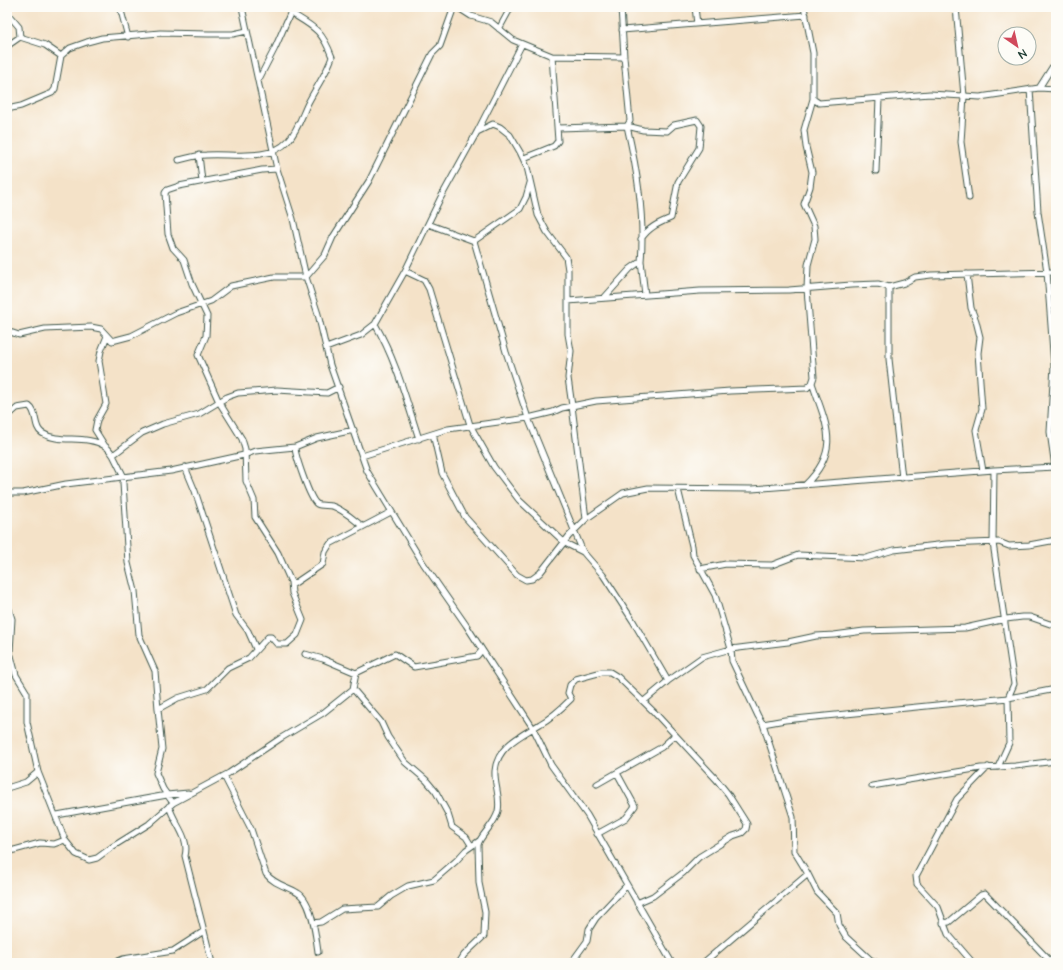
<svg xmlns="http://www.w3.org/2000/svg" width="1063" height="970" viewBox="0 0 1063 970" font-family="'Architects Daughter',sans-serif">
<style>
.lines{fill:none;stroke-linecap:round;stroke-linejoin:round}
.minor-casing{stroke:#3f564a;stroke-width:7}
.minor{stroke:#fff;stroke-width:5}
</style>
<rect width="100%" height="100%" fill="#fdfcf7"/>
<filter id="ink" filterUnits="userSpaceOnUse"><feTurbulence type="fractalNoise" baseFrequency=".025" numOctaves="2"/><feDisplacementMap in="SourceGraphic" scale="8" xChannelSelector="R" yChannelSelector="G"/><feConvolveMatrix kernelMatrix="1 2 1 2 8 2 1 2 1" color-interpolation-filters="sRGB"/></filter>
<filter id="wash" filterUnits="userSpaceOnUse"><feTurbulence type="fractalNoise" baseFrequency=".012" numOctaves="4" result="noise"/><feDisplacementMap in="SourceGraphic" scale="16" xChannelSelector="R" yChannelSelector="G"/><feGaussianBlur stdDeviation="0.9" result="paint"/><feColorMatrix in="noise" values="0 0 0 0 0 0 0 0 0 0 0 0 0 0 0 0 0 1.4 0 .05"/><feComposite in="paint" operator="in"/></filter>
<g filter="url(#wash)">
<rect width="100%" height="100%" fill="#f4e2c8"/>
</g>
<g filter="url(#ink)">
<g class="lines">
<defs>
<path id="minor" d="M120,7L128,37
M242,7L277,169L293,219L306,277L318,314L330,365L367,471L423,563L466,625L533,728L551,765L587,815L672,963
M457,7L471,16L491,22L513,40L552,56L624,57
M695,7L697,24
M804,7L813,53V99L819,103L930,94L980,97L1039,88L1056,89
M956,7L964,96L961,142L969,198
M7,13L19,27L20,37L45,45L61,56
M499,29L511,7
M622,30L806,15
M7,46L20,37
M259,79L275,48L293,7
M1039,88L1056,61
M1030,89L1038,212L1047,272L1054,366L1050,432L1055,467
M7,109L21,106L52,93L55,89L61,56L70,48L87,42L102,38L160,33L209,34H233L247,31
M558,128L627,126L630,121L624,57L621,7
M477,132L493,124L500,127L510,135L520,152L527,167L538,215L547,232L566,257L568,270V334L571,351L568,378L572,406L586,519
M199,155L202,181
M524,158L554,146L558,141L552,56
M179,160C188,158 197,155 206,155C231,153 269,162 288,141C298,130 302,115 308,103C316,87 327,73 332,57C322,30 314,27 291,13
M876,171L879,99
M428,224L474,241L506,352L528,418L583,552
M474,241L520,209L526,197L530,183
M641,261L645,295
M405,271L424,280L429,289L470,425L494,467L519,500L565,543L583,552L603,575L633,621L668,681
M967,274L971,308L976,321L980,337L978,353L982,409L976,430L983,471
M889,287V359L902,478
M604,298L630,269L641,261C645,216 637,170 627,126L643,130L667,131L674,125L697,120L701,126L699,148L678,182L671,218C659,223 649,227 641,239
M568,301L700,291L789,290L851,285L878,284L889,287L904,283L915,277L931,275L1056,272
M375,324C396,360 406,399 419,439
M7,331L19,335L45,329L91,327L101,329L112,341L131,336L176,313L211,301L231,286L274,277H306L325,255L333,237L369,181L432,54L440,46L454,7
M326,348L361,335L375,324L405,271L440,199L477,132L522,44
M7,417L17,408L29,406C38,412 33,427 42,433C59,444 85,434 105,446C108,448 111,452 113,455
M433,434L442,473L465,517L517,575L526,580L532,579L540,573L569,536L586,519L623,493L648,488L752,489L994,470L1056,467
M105,446L95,430L97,420L106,404L99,361L101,351L107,336
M295,447C295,455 310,500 317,504C321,506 327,505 332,506C344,510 353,519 362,526
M362,456L448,429L528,418L553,412L562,408L596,401L730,391L807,388L812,383L814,377L807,289L808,265L815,239L814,226L804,204L810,187L812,172L806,147L804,130L813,99
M185,467L195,491L236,615L248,631L256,649
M994,470L993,543L1014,684L1008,698L1009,743L998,767
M805,485C842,449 826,425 812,383
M678,489L692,546L693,555L715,595L731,649L732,661L758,716L763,724L785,720L1008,698L1056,689
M7,493H23L66,484L171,471L244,455L255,451L295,447L317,438L354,430
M700,569L726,564L772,565L798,555L866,558L894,550L946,544L999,542L1009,546L1029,545L1056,540
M292,585L323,564L325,552L330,544L391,512
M7,603L12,619L10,652L16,675L27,693V722L38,772L65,840L76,854L89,860L97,858L112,847L149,824L173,803L229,773L281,738L323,713L353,689L356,673L395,654L414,667L477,656L482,650
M305,654L323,659L356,673
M353,689L381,722L388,737L405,762L426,780L436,792L448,814L452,827L466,837L471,845
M644,701L668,681L702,657L731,649L788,642L816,636L834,635L864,631L965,628L1006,619L1022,617H1030L1050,624H1056
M158,709L155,671L139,635L135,591L128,563L123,483L124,477L113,455L142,433L163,424L199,414L227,397L238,393L277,390L327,393L339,387
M763,724L793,817L794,851L808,874L817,892L837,913L839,925L846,937L871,960L878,963
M224,776L251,829L266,874C275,885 287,886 298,893C312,901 316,937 318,952
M597,784L662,747L675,735
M872,786L981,768L1015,766L1056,761
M7,788L26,782L38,772
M173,803L163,789L156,773L162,749L158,709L178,698L207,689L228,668L249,658L268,637H271L277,644H287L297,635L303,620L292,593L291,582L278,553L255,517L254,500L246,481L245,449L242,439L219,402L198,355L206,336L207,316L192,284L184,260L173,248L168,234L165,193L167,190L179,186L262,170L277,169
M57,815L167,795L188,793
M597,834L626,818L635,806L617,773
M7,852L40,843L54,844L65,840
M313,923L321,922L342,909L378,907L391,896L408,886L434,880L456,861L466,850L479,841
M943,923L949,922L981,895L985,894L1052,963
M204,931L212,963
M114,963L123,959L173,951L204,931L185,856C190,837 174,824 169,806
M459,963L464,955L484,936L485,912L479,883L478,845C480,835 495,825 498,811C501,797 494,785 495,771C497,746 521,736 540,724C551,718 562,708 571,699L568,693L570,685L576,679L602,672H610L618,677L654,712L716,779L728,794L747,824L746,829L742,833L733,836L699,857L683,873L653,896L637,903
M571,963L587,941L589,929L596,918L627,885
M703,963L808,874
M973,963L948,934L938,907L917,884L916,876L957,799L988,767"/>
</defs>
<use href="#minor" class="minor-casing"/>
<use href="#minor" class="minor"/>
</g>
</g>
<rect width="1063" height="970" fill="none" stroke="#fdfcf7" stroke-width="24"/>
<g transform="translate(1017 46) rotate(146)"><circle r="19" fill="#fdfcf7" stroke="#a4b0a9"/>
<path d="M0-3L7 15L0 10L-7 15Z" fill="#d1495b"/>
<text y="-6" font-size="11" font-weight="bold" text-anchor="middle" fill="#1f3d34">N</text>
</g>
</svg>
